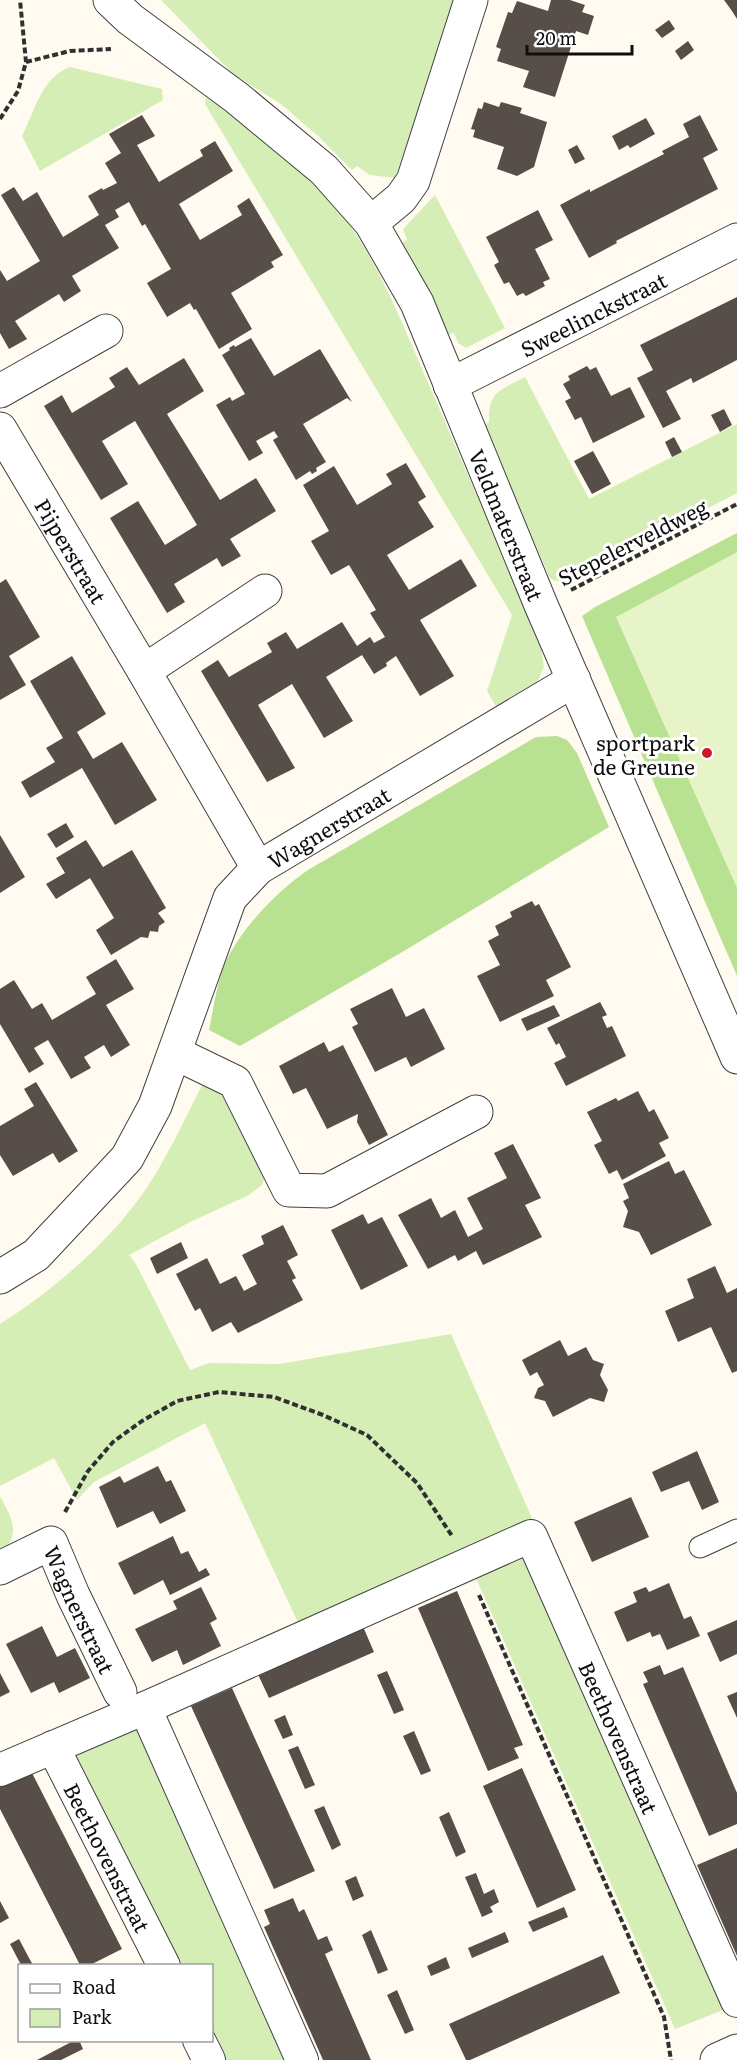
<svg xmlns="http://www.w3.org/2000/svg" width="737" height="2060" viewBox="0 0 737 2060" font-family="Literata,serif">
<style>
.green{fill:#d5eeb5}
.forest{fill:#b9e192}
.pitch{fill:#e7f4c7}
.building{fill:#584e49}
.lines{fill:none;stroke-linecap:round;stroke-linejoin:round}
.service-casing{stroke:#414141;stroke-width:23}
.pedestrian-casing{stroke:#414141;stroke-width:34}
.minor-casing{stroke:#414141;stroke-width:35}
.tertiary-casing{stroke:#414141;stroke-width:35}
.path{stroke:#303030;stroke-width:4;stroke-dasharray:6 3;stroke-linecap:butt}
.service{stroke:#fff;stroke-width:21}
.pedestrian{stroke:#fff;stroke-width:32}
.minor{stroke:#fff;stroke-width:33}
.tertiary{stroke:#fff;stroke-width:33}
.poi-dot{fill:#ce1729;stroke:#fff;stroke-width:2}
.labels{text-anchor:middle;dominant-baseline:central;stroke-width:6;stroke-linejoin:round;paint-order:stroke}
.street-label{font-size:21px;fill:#0e0e0e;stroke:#fff}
.poi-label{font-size:21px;fill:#0e0e0e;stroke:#fff;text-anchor:end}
</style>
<rect width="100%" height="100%" fill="#fffbf0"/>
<path class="green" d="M161,0H456L395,178L370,175L357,166L352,170L318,136L281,104L233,74Z
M70,67L162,89L163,100L40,171L22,136C35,111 41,78 70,67Z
M206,98C252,125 295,158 329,198C378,255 403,327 433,394C468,476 504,558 540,640L544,667L535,687L497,708L487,691L512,615L205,104Z
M435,195L505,328L466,348L458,343L454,333L443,336L401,244L407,239L403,229Z
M525,377L589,499L737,424V493L578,577C567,580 560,585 550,578L483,425L489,422C488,391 501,390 525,377Z
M208,1074L222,1081L265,1175L262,1185L249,1195L190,1222L129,1255L136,1264L190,1370L209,1363L280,1364L451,1334L535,1525L301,1629L205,1423L94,1482L77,1500L54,1458L0,1486V1324C60,1286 124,1230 159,1168C177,1138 191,1105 208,1074Z
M0,1496C11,1517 23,1535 0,1552Z
M521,1547L733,2006L675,2029L472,1569Z
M143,1716L298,2060H215L212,2040V1966L168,1965L62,1749Z"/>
<path class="forest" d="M737,533V976L582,616L595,607Z
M557,736L567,740L577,753L609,827L404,951L240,1046L209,1030C213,1010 216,990 222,971C236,933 276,892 308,870L536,737Z"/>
<path class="pitch" d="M737,552V888L616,617Z"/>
<path class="building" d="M551,0H570L585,5L582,12L594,16L588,35L576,31L555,97L523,87L529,71L497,61L501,49L496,47L508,12L512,13L517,1L548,11Z
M724,0H737V19L732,11Z
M669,20L675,29L662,38L655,30Z
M688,41L694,50L681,60L675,51Z
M484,102L499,107L501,102L522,108L520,113L547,122L534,167L517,176L497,169L504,147L473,137L475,130L471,129L478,108L482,109Z
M142,115L155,136L137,145L159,182L203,156L200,150L215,141L233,171L179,204L200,240L242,215L237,206L249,198L283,255L271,262L274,267L231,293L252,329L219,349L196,309L194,310L190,303L167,317L147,283L171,269L145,224L142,226L129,202L115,210L119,217L105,225L119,248L72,276L81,291L64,302L59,294L15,321L27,339L9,349L0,333V270L7,281L40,261L1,195L14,187L23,201L37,192L63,237L99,215L88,196L102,188L103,190L117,183L105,163L121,153L109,134Z
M700,115L718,150L703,158L718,189L616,241L617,243L589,258L560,205L590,189V192L664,154L662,151L689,137L683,124Z
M646,118L655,134L630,148L628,145L619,150L612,136Z
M577,145L585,159L575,164L568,150Z
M538,210L553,240L535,249L550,279L543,282L545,286L526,296L523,293L517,296L509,282L504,284L494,265L499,262L486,237Z
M737,297V360L693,383L691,378L666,391L681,419L663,428L637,378L653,370L640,345Z
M251,338L274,376L320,349L352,402L347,398L303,424L326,462L316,468L317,471L312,474L310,471L296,480L273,440L278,437L274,431L256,441L263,453L249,461L216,405L230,397L232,401L245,394L222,355L230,350L229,348L234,345L235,347Z
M184,358L204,391L167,414L220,500L256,478L276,511L230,539L241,556L222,567L217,558L174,584L185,602L167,613L110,518L138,501L165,545L197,525L135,421L102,441L128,484L101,500L44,406L62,395L72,413L115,387L109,378L127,367L139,385Z
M587,366L590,370L596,367L611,396L630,387L645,417L593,443L581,417L575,420L565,401L571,398L563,384L570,380L568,376Z
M724,409L732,425L720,432L711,415Z
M674,437L682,452L672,457L665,442Z
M593,451L611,484L592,494L574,461Z
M406,463L426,497L418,502L434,527L387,555L409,590L461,559L477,586L420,620L454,676L420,696L396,656L386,663L387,666L374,674L362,655L326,677L353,721L324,738L292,684L258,705L295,768L267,782L201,671L218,660L229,677L272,652L267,643L286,632L297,649L342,622L357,646L370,637L374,643L385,637L370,613L376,610L349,565L331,575L311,541L329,531L303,485L334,466L357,505L392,484L386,474Z
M6,579L40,637L9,656L26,685L0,700V583Z
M72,656L106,714L77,732L93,759L122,742L157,800L115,825L82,768L30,798L21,782L55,762L46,748L63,738L30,681Z
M66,823L74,837L56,848L47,834Z
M0,835L25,877L0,893Z
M86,840L103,867L132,850L166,908L158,913L165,922L159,926L158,932L150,931L148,938L141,937L111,955L96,930L114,918L90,878L56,899L46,884L65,873L56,858Z
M532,901L535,906L539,904L571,967L546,980L554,996L500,1022L477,976L500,965L488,941L499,935L495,926L512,917L510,912Z
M116,959L134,989L106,1005L130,1045L111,1057L104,1045L84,1057L91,1068L71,1079L48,1040L34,1048L44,1064L29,1073L0,1024V989L14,980L32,1009L42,1003L52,1020L96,994L86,977Z
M392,988L406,1017L424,1008L445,1049L411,1067L406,1057L375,1072L352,1027L358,1024L350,1009Z
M600,1002L607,1015L602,1017L607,1028L612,1026L626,1056L566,1086L554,1063L566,1057L559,1043L556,1045L547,1028Z
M554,1005L560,1016L527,1031L521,1019Z
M324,1042L329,1052L343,1045L388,1135L369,1145L357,1122L358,1114L327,1129L306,1088L293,1094L279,1066Z
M36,1082L78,1151L59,1163L53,1153L13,1176L0,1155V1126L34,1106L24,1089Z
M638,1091L649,1112L654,1109L669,1138L659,1143L666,1156L622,1180L617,1170L609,1174L594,1145L602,1141L587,1112L616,1098L618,1101Z
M513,1144L541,1198L525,1205L542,1237L483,1265L476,1251L458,1261L455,1255L428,1269L398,1215L431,1198L441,1218L455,1210L468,1237L483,1229L467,1198L507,1178L494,1153Z
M669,1161L675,1174L684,1170L712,1225L651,1255L639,1232L623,1227L628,1211L623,1201L629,1198L623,1184Z
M363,1214L368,1224L382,1217L408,1266L361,1290L331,1230Z
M283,1225L298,1255L287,1261L296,1278L292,1280L303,1300L238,1333L231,1322L212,1332L200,1308L195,1311L176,1274L207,1258L220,1284L236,1276L244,1291L257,1284L242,1255L264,1244L261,1236Z
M181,1242L188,1258L157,1274L150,1258Z
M715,1266L727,1293L737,1288V1371L732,1373L711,1327L678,1342L665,1311L694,1298L687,1279Z
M560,1340L568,1356L586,1347L593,1360L604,1364L600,1375L608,1390L604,1402L590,1398L553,1417L545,1401L534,1398L538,1388L544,1385L537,1372L530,1376L522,1360Z
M697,1451L719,1502L702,1510L689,1481L661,1492L652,1472Z
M158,1466L166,1482L171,1480L186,1511L160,1524L153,1511L117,1528L99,1487L120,1476L124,1483Z
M631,1497L649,1537L592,1562L574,1522Z
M173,1536L181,1554L188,1551L199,1572L206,1568L210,1575L170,1595L163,1580L134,1595L118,1563Z
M669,1583L684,1619L691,1616L700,1636L667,1650L660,1634L652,1637L650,1632L627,1642L614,1612L637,1602L633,1592L646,1587L649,1592Z
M201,1587L217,1619L210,1623L221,1646L183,1665L177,1650L152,1662L135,1629L177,1609L173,1601Z
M457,1591L523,1745L514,1748L519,1758L488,1771L418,1608Z
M737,1620V1654L720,1662L707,1633Z
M361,1622L374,1652L269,1698L255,1668Z
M42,1626L57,1657L75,1648L90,1678L59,1693L54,1682L31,1693L6,1644Z
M660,1665L664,1675L683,1667L737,1793V1824L709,1836L643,1684L648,1682L643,1672Z
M387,1671L404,1710L394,1714L377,1675Z
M0,1673L10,1692L0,1697Z
M232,1688L315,1871L274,1889L191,1706Z
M737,1692V1718L727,1696Z
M285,1715L293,1735L283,1739L274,1720Z
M414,1731L431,1771L421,1775L403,1736Z
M298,1746L315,1785L305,1789L288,1750Z
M522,1768L576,1890L537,1908L483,1786Z
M31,1771L122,1949L90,1965H80L0,1809V1787Z
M324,1806L341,1845L332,1850L314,1810Z
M449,1812L466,1852L456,1857L439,1817Z
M737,1848V1956L697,1865Z
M476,1873L484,1894L494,1889L499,1902L490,1907L493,1912L482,1917L465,1877Z
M356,1876L364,1896L353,1901L345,1881Z
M293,1898L299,1912L304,1909L318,1940L327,1936L333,1950L325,1954L371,2060H323L264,1927L270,1924L264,1910Z
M0,1901L9,1918L0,1923Z
M564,1907L568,1917L533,1932L528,1922Z
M371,1930L388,1970L378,1974L362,1935Z
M505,1932L509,1942L472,1958L468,1948Z
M19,1939L29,1958L33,1965H21L20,1963L10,1944Z
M603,1955L620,1993L470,2060H466L449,2024Z
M446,1957L450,1968L431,1976L427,1966Z
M397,1990L414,2030L405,2034L387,1995Z
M75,2040H79L83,2049L61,2060H37Z"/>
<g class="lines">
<defs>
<path id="service" d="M700,1547L737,1530"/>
<g id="pedestrian">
<path d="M145,1708L302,2060"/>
<path id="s1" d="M53,1747L164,1966"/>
<path id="s2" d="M0,1770L145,1708L531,1536L737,2001"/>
<path d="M199,2040L209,2060"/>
</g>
<g id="minor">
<path d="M371,223L401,198L413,181L471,0"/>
<path id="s3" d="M450,385L737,240"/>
<path d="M0,391L106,331"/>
<path id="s4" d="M0,429L144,671L258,868"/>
<path d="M144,671L265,591"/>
<path d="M175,1053L235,1082L289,1190L327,1191L476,1112"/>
<path id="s5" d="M0,1277L36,1255L127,1158L155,1106L230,898L258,868L574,680"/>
<path id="s6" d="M0,1568L51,1543L73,1595L120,1692"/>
<path d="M717,2060L737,2051"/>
</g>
<g id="tertiary">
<path id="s7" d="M110,0L130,19L237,98L324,170L371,223L417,303L541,605L737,1057"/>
</g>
</defs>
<use href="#service" class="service-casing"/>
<use href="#pedestrian" class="pedestrian-casing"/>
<use href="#minor" class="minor-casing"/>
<use href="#tertiary" class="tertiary-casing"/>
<path class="path" d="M26,62L70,51L111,49
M0,119L18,91L26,62L20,0
M571,590L737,504
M65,1512L88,1471L113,1442L142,1421L177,1401L219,1392L274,1397L323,1415L367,1435L417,1483L452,1536
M479,1595L664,2017L671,2060"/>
<use href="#service" class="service"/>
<use href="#pedestrian" class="pedestrian"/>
<use href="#minor" class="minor"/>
<use href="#tertiary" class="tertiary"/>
</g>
<circle class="poi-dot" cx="707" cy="753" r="6"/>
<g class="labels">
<g class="street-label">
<text stroke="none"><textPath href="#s3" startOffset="160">Sweelinckstraat</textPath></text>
<text stroke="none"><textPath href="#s7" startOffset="676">Veldmaterstraat</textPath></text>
<text transform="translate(632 541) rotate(-27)">Stepelerveldweg</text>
<text stroke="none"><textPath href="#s4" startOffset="141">Pijperstraat</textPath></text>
<text stroke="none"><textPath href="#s5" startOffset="578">Wagnerstraat</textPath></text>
<text stroke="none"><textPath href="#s6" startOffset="129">Wagnerstraat</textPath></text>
<text stroke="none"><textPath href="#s2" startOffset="800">Beethovenstraat</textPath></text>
<text stroke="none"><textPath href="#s1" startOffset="123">Beethovenstraat</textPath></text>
</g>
<g class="poi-label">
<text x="695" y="741">sportpark<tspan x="695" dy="24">de Greune</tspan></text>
</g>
</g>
<rect x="18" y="1964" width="195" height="78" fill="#ffffff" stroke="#9f9f9f" stroke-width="1.5"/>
<rect x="30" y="1984" width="30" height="9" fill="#ffffff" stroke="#9f9f9f" stroke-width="1.5"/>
<text x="72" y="1994" font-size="18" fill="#0e0e0e">Road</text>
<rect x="30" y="2009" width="30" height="18" fill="#d5eeb5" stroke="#9f9f9f" stroke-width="1.5"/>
<text x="72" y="2024" font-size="18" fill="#0e0e0e">Park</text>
<path d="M527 45v9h105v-9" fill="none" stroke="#0e0e0e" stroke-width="3"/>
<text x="536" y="45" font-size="18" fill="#0e0e0e" stroke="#ffffff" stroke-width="4.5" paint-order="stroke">20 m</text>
</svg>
